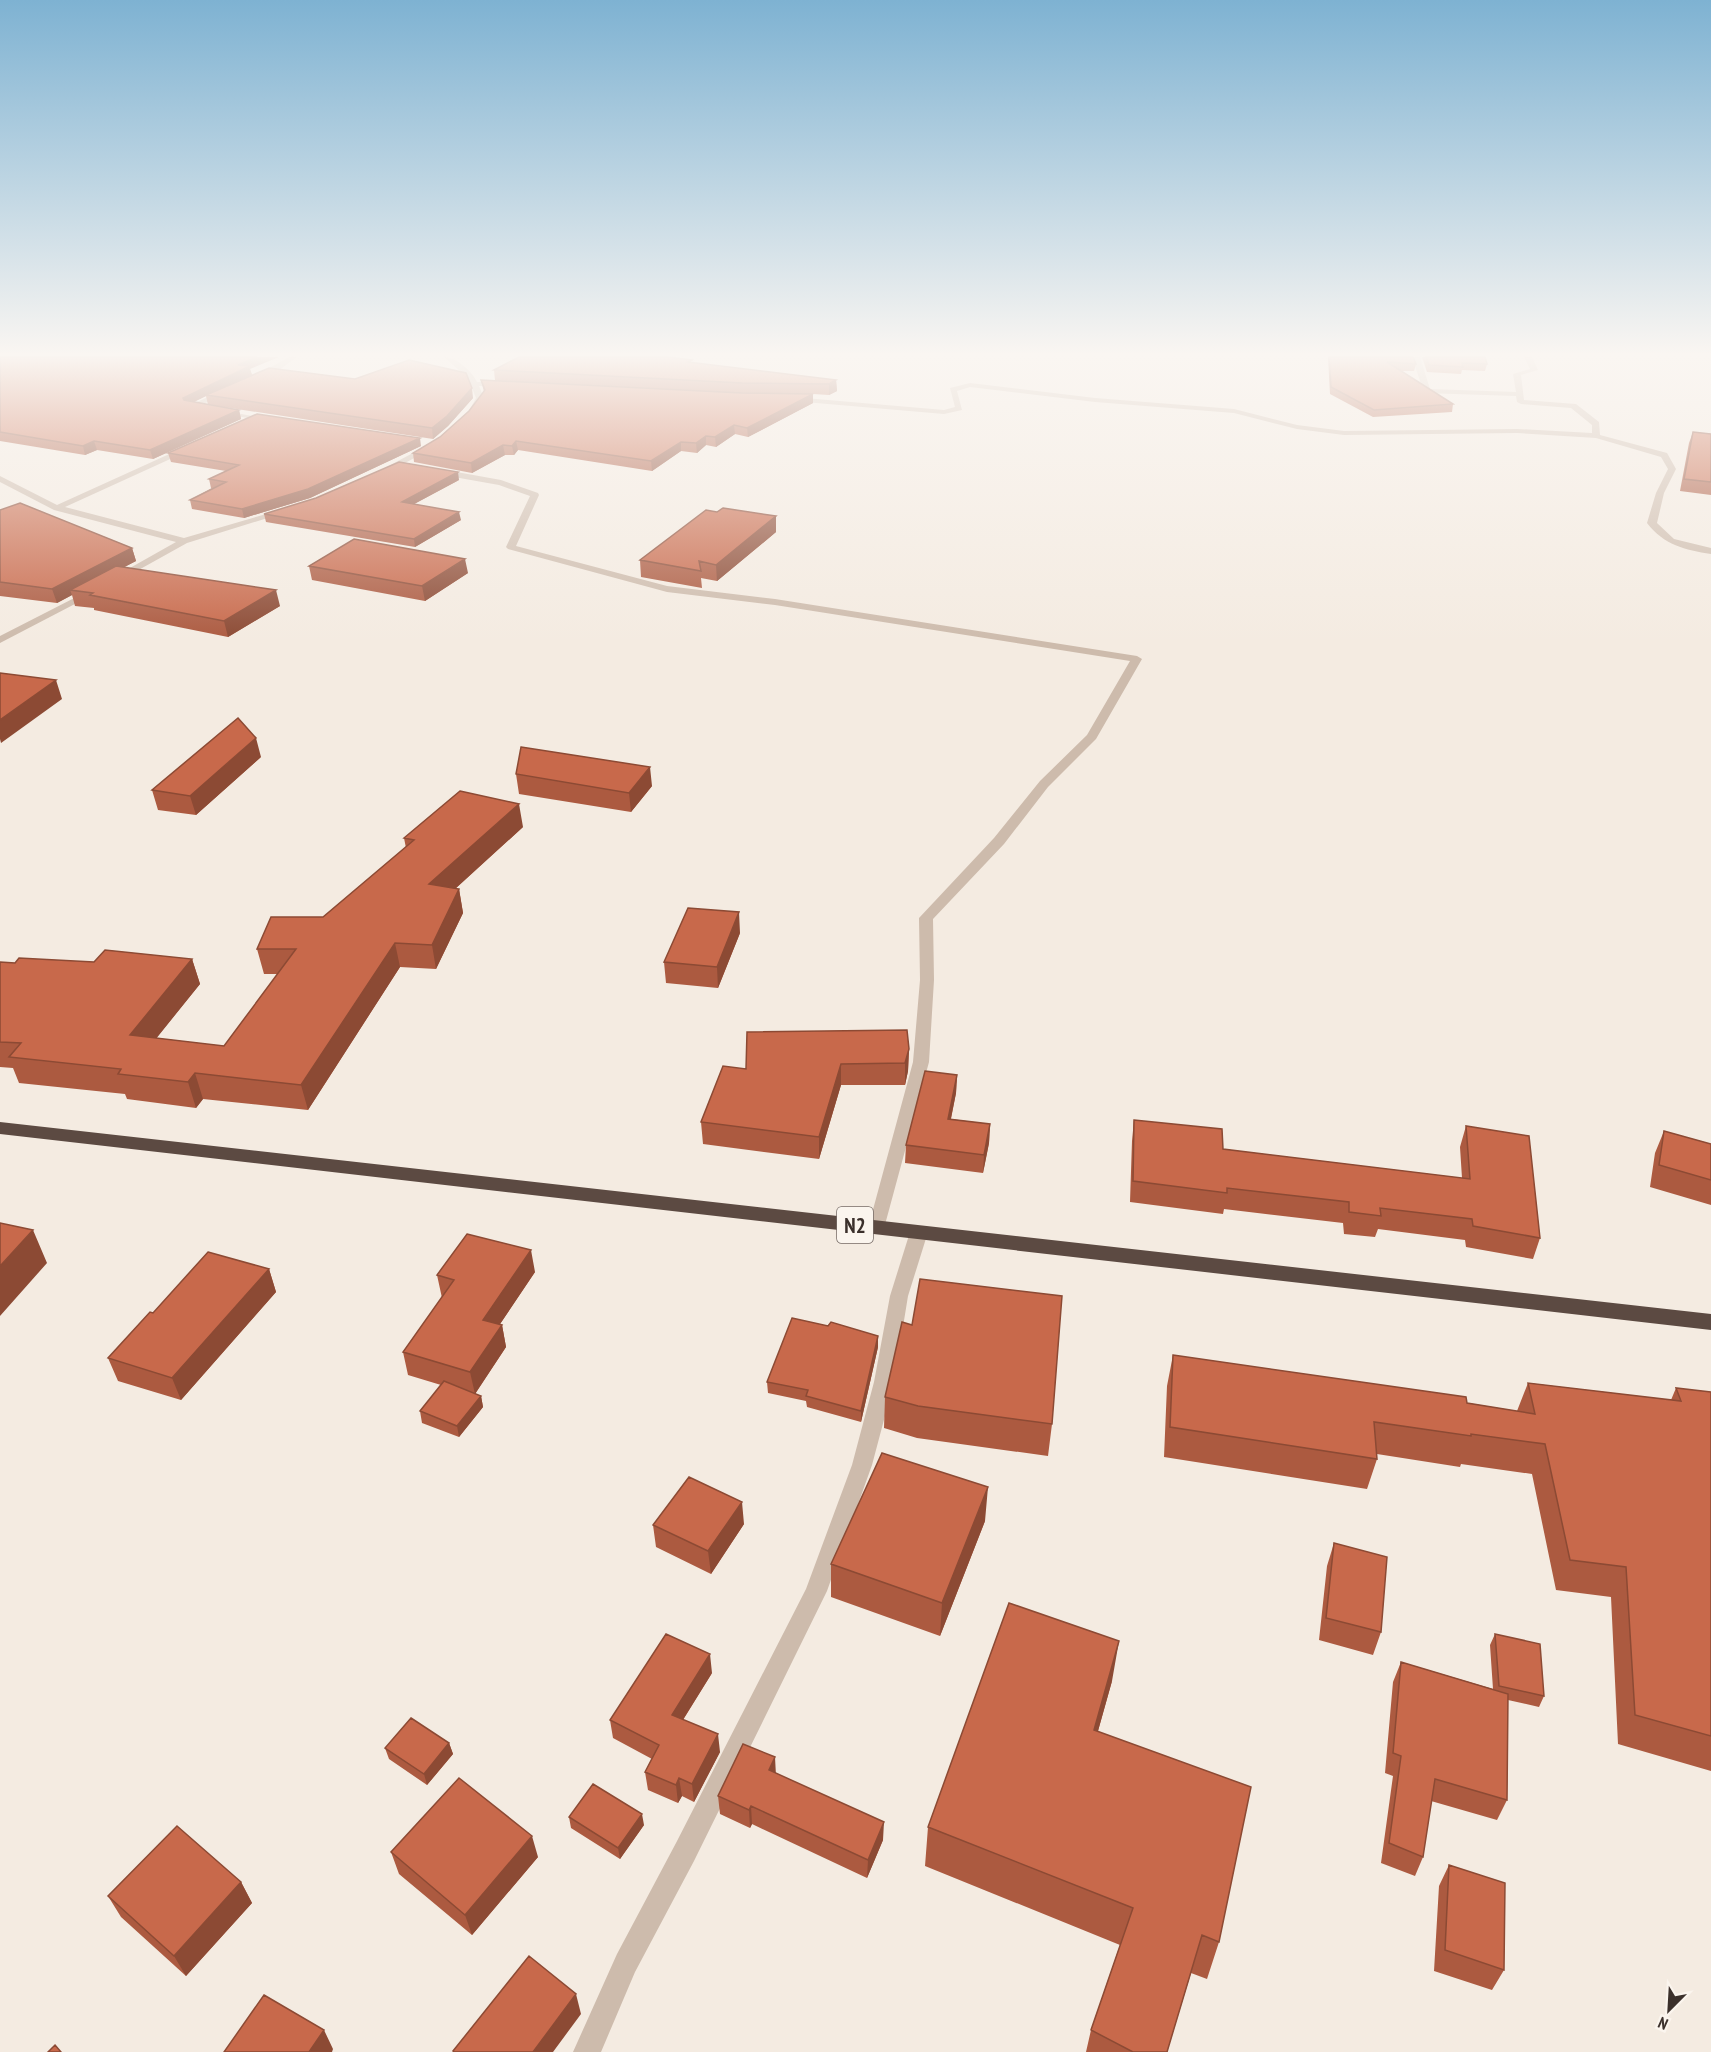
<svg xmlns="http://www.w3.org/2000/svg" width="1711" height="2052" viewBox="0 0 1711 2052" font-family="'PT Sans Narrow',sans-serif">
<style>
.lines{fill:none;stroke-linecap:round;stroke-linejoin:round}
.street{fill:#cdbbac;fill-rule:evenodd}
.highway{fill:#5c4a42;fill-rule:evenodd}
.wall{fill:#ac5a40;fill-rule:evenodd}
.shaded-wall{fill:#8c4a34}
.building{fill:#c8694b;stroke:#8c4a34;stroke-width:1.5}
.labels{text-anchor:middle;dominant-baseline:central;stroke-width:4.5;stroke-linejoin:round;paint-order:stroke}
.shield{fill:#fbf5ee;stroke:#756b66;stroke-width:1.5}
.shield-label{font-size:21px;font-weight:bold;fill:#3b302b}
</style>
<rect width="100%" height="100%" fill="#f4ebe1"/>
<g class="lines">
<path class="street" d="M289,357H297L275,373L257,379L253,377Z
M444,357C456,357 472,371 477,382H503L507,384L503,386H479L484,398L472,416H466L476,398L468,378Z
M1412,357H1420L1430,389L1516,392L1513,374L1530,369L1524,357H1532L1538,370L1521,375L1524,400L1576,404L1599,422L1600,435L1667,453L1676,469L1664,493L1657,523L1674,539L1711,548V554C1685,550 1664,545 1647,523L1656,493L1668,469L1661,457L1596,438L1517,433L1344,435L1297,429L1234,413L1095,402L970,387L957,391L962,410L944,414L793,401L789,399L793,397L944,410L955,407L950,388L970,383L1095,398L1234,409L1297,425L1344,431L1517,429L1592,433V425L1571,408L1521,404L1517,402L1516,396L1424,393Z
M224,389L227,393L199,406L273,420L269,422L187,407Z
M428,445L435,447L388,472L381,470Z
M187,446H190V450L65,507L184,538L280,510L287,512L187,543L117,582L114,581V577L176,542L54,510L0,482V476L57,505Z
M440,469L501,480L538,493L539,495L516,546L667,586L775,599L1137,656L1142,659L1096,739L1048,787L1004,844L933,919L934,980L929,1062L883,1232L877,1234L871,1232L868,1228L913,1062L920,980L919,918L994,838L1040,781L1087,735L1130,661L775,605L667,592L508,549L506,547L530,496L499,485L437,474L436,472Z
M88,591L96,593L0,643V636Z
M919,1226L925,1228L928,1232L908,1296L894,1382L872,1465L827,1591L694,1861L635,1972L601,2052H573L617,1954L676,1843L806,1589L852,1465L874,1382L890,1296L910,1232L913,1228Z"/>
<path class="highway" d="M0,1122L1711,1314V1330L0,1134Z"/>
</g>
<path class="wall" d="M0,357L250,369L252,375L473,398L448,426L433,439L224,407L239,410L241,419L153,459L97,450L85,455L0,441ZM206,396L208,405L194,402Z
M1328,357H1413L1416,364L1414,371H1400L1453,404L1452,412L1373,417L1330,394Z
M1422,357H1485L1487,364L1485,371L1462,370L1461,374L1427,372Z
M692,363L836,380L837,391L829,395L813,394V403L748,437L735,434L716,447L706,445L697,453L681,451L652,471L518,450L514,455H505L472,473L414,462L413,453L440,437L469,411L484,392L481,380H495L494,370Z
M1693,432L1711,434V495L1680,491L1689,443Z
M421,446L310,498L244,518L192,509L190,500L212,488H211L209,479L226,471L171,462L168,453Z
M459,480L414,504L461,520L415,547L266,522L264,514Z
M0,510L132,548L136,561L124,567L280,606L228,637L94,610V608L75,606L72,595L57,603L0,596Z
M717,512L776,516V532L717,581L701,578L702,588L641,577L640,560Z
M309,566L468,573L425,601L312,580Z
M261,757L196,815L158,810L152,790Z
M516,774L652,786L631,812L519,794Z
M523,827L455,889H459L463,913L436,969L400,967L308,1110L203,1099L196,1108L127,1099L125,1094L19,1083L13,1068L0,1067V962L15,963L94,962L192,959L200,984L156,1038L224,1046L278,974H264L257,949L323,917L406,848L404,838Z
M740,933L718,988L666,983L664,962Z
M909,1049L908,1071L905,1085H841L819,1159L703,1144L701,1122L746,1069Z
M957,1075L956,1093L951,1119L990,1124L989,1143L983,1173L905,1163L906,1145Z
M1134,1120L1223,1149L1462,1178L1460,1147L1466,1126L1540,1238L1533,1259L1466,1247L1465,1240L1378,1229L1375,1237L1344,1234L1343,1223L1224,1209L1223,1214L1130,1202L1132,1141Z
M1664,1131L1711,1144V1205L1650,1187L1655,1153Z
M269,1269L276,1292L181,1400L118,1381L108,1358L153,1313Z
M535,1272L500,1324L502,1325L506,1347L475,1394L481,1396L483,1407L459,1437L422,1423L420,1411L441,1385L408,1375L403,1352L442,1298L437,1275Z
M878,1347L861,1422L807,1407L806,1401L768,1393L767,1382Z
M1173,1355L1517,1411L1528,1383L1671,1400L1676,1388L1711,1392V1771L1618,1744L1611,1597L1556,1590L1532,1474L1461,1464L1460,1467L1377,1454V1459L1367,1489L1164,1457L1167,1386Z
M885,1397L1052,1424L1048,1456L917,1438L884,1428Z
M985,1521L940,1636L831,1597V1564Z
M744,1524L711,1574L656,1547L653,1525Z
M1334,1543L1381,1632L1373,1655L1319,1640L1327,1566Z
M1495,1634L1544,1696L1539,1707L1508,1700L1507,1800L1497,1820L1431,1801L1423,1857L1415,1876L1381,1863L1393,1776L1385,1773L1393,1682L1401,1662L1493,1689L1490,1645Z
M712,1673L683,1720L720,1752L694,1802L682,1796L678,1803L648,1790L645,1772L652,1759L613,1738L610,1720Z
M1112,1681L1098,1731L1219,1942L1207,1979L1191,1973L1167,2052H1086L1091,2030L1120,1945L925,1866L928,1827Z
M449,1743L453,1754L427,1785L389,1759L385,1748Z
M776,1773L883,1840L867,1878L752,1824L750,1828L720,1814L718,1796Z
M569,1817L644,1825L620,1859L571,1828Z
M391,1852L538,1857L472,1935L399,1874Z
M1449,1865L1504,1970L1492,1990L1434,1971L1439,1886Z
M241,1882L252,1903L186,1976L121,1917L108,1896Z"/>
<path class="shaded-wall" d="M257,357H279L250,369L252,375L206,395V396L185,406L183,398L238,365Z
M836,380L837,391L829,395V384Z
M472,388L473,398L448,426L433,439L432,428Z
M813,394V403L748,437L747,428Z
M239,410L241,419L153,459L150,450Z
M734,425L735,434L716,447L715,437Z
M706,436V445L697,453L696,443Z
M420,438L421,446L310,498L244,518L242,509Z
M94,441L97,450L85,455L83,446Z
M516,441L518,450L514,455L512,446Z
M681,442V451L652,471L651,461Z
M503,445L505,455L472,473L471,463Z
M458,472L459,480L403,510L402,502Z
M459,512L461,520L415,547L414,539Z
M776,516V532L717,581L716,565Z
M132,548L136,561L79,591L70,590L72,595L57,603L52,589Z
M465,559L468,573L425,601L422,586Z
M276,590L280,606L228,637L224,621Z
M56,680L62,699L1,743L0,739V720Z
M256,738L261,757L196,815L190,796Z
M650,767L652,786L631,812L629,793Z
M519,804L523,827L434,908L429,884Z
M459,889L463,913L436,969L432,945Z
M739,912L740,933L718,988L717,967Z
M395,943L400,967L308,1110L301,1085Z
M192,959L200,984L139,1060L130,1035Z
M909,1049L908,1071L905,1085V1063Z
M841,1064V1085L819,1159V1137Z
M195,1073L203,1099L196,1108L188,1082Z
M957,1075L956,1093L947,1137L948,1119Z
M990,1124L989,1143L983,1173L984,1155Z
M33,1230L47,1263L0,1316V1266Z
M531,1250L535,1272L488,1342L483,1320Z
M269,1269L276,1292L181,1400L172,1378Z
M502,1325L506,1347L475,1394L470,1372Z
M878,1336V1347L861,1422V1411Z
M481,1396L483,1407L459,1437L457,1426Z
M988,1487L985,1521L940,1636L942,1603Z
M742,1502L744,1524L711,1574L708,1551Z
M1119,1641L1112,1681L1087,1770L1094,1730Z
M710,1654L712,1673L674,1734L672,1715Z
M718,1734L720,1752L694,1802L692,1784Z
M449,1743L453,1754L427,1785L424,1774Z
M775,1757L776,1776L769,1770Z
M679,1778L682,1796L678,1803L676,1785Z
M751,1806L752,1824L750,1828L749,1810Z
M642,1814L644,1825L620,1859L618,1848Z
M884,1822L883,1840L867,1878L868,1860Z
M532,1836L538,1857L472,1935L465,1915Z
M241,1882L252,1903L186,1976L174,1956Z
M576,1994L581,2014L553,2052H533Z
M324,2030L333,2049L332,2052H309Z"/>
<path class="building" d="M0,357H257L238,365L250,366L183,398L184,400L239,410L150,450L94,441L83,446L0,432Z
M519,357H668L692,360L688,362L836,380L829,384L742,383L494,370Z
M1329,357H1413L1416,364L1387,362L1453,404L1374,410L1331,387Z
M1426,357H1485L1487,364L1462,363L1463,367L1429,365Z
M409,360L466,373L472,388L447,416L432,428L206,395L269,368L355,379Z
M481,380L742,393L813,394L747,428L734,425L715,437L706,436L696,443L681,442L651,461L516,441L512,446L503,445L471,463L413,453L440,437L469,411L485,390Z
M257,414L420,438L308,489L242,509L190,500L226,482L209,479L239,465L168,453Z
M1693,432L1711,434V482L1684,479Z
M399,462L458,472L402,502L459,512L414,539L264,514L316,498Z
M20,503L132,548L52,589L0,582V510Z
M723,508L776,516L716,565L699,561L701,571L640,560L706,510L717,512Z
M354,539L465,559L422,586L309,566Z
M116,566L276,590L224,621L90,595L93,593L70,590Z
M0,673L56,680L0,720Z
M238,718L256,738L190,796L152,790Z
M521,747L650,767L629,793L516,774Z
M460,791L519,804L429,884L459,889L432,945L395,943L301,1085L195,1073L188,1082L118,1074L121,1069L9,1057L21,1043L0,1042V962L15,963L19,958L94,962L105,950L192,959L130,1035L224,1046L296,949H257L271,917H323L414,840L404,838Z
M688,908L739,912L717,967L664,962Z
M907,1030L909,1049L905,1063L841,1064L819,1137L701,1122L723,1066L746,1069L747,1032Z
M925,1071L957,1075L948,1119L990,1124L984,1155L906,1145Z
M1134,1120L1222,1129L1223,1149L1470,1179L1466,1126L1529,1136L1540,1238L1473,1226L1472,1219L1380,1208L1381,1216L1349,1212V1202L1227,1188V1193L1133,1181Z
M1664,1131L1711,1144V1180L1659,1165Z
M0,1223L33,1230L0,1266Z
M467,1234L531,1250L483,1320L502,1325L470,1372L403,1352L454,1280L437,1275Z
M208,1252L269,1269L172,1378L108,1358L150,1312L153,1313Z
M920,1279L1062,1296L1052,1424L918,1406L885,1397L902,1322L912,1325Z
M792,1318L828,1326L831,1322L878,1336L861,1411L806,1396L808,1390L767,1382Z
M1173,1355L1466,1397L1467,1403L1535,1414L1528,1383L1681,1401L1676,1388L1711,1392V1736L1635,1715L1626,1567L1570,1560L1545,1444L1471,1434V1436L1374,1422L1377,1459L1170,1427Z
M444,1381L481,1396L457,1426L420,1411Z
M882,1453L988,1487L942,1603L831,1564Z
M689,1477L742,1502L708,1551L653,1525Z
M1334,1543L1387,1557L1381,1632L1326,1618Z
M1009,1603L1119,1641L1094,1730L1251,1787L1219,1942L1202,1935L1167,2052H1133L1091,2030L1133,1908L928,1827Z
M666,1634L710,1654L672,1715L718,1734L692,1784L679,1778L676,1785L645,1772L659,1745L610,1720Z
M1495,1634L1540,1644L1544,1696L1499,1686Z
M1401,1662L1508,1694L1507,1800L1435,1779L1423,1857L1389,1843L1401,1756L1393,1753Z
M411,1718L449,1743L424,1774L385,1748Z
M743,1744L775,1757L769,1770L884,1822L868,1860L751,1806L749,1810L718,1796Z
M459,1778L532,1836L465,1915L391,1852Z
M593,1784L642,1814L618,1848L569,1817Z
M177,1826L241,1882L174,1956L108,1896Z
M1449,1865L1505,1883L1504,1970L1445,1950Z
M529,1956L576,1994L533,2052H454L453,2051Z
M264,1995L324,2030L309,2052H224Z
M55,2045L61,2052H48Z"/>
<linearGradient id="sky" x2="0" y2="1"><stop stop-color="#7eb2d2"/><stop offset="0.55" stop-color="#faf6f2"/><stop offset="1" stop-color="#faf6f2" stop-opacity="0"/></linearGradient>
<rect width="1711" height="644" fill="url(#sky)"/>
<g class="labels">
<rect class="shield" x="837" y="1207" width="36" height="36" rx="4.5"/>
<g class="shield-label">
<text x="855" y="1225">N2</text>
</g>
</g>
<g transform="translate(1669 2010) rotate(204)" stroke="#fbf5ee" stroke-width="4.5" paint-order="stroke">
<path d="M0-4.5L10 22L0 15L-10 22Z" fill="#3b302b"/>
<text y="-9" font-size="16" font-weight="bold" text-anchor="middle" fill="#3b302b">N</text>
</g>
</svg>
